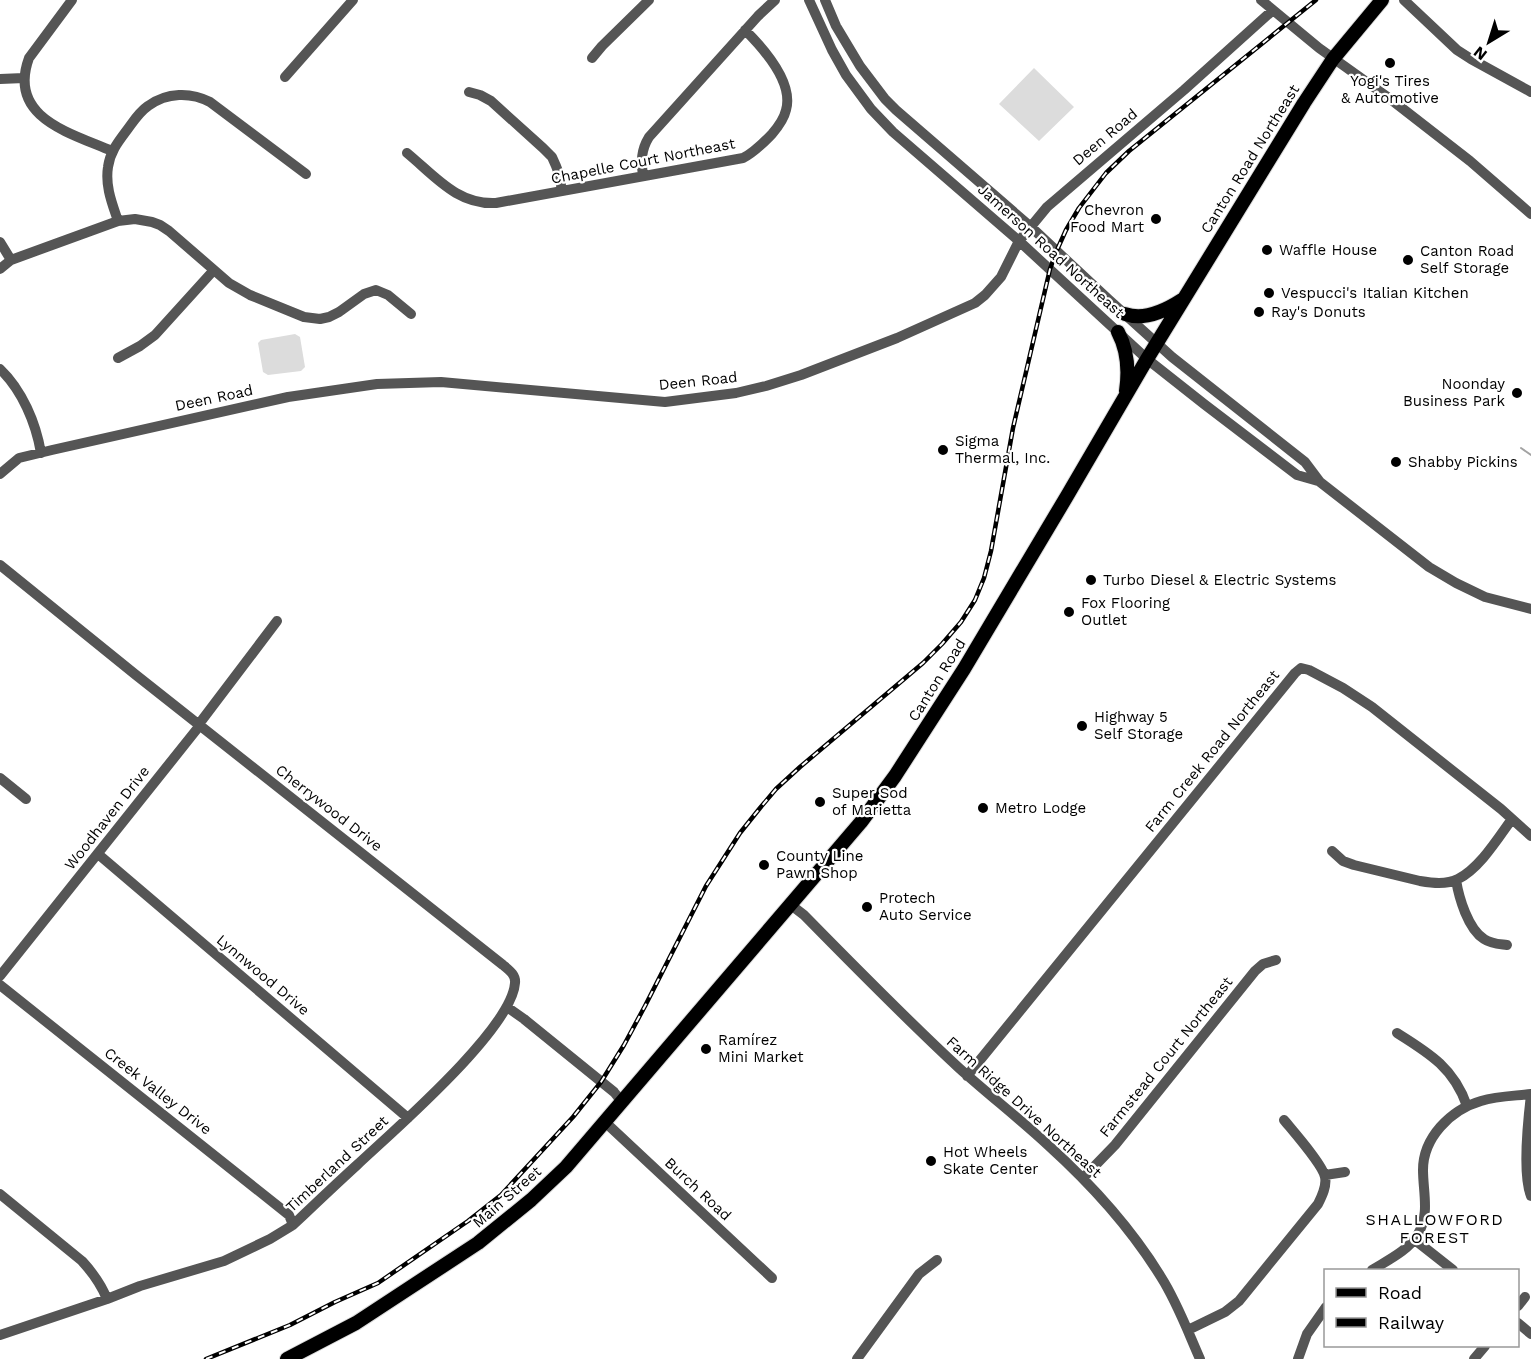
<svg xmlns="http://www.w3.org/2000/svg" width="1531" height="1359" viewBox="0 0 1531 1359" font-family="'Work Sans',sans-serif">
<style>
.green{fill:#dcdcdc}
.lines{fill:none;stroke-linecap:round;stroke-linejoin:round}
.stream{stroke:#a3a3a3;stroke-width:2}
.major-casing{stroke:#dbdbdb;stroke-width:16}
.minor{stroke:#555;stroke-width:10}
.major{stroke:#000;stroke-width:14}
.rail-casing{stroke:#000;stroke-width:4.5}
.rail{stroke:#fff;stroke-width:2;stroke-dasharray:7;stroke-linecap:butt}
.poi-dot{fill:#000;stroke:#fff;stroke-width:2}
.labels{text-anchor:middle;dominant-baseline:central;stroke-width:4.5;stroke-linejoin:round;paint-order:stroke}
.poi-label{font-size:15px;fill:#000;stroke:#fff;text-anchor:start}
.street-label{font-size:15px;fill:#000;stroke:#fff}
.neighbourhood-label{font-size:16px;letter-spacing:1.5px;fill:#000;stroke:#fff}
</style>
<rect width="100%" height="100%" fill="#fff"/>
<path class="green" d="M1034,68L1074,107L1039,141L999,104Z
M295,334L300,337L305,367L301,371L268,375L263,372L258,343L261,340Z"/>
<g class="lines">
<path class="stream" d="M1521,448L1531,455"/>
<defs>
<path id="major" d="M1125,314C1144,321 1165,311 1182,300
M1118,332C1128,351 1129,371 1126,391
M287,1359L356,1323L478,1243L531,1200L566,1167L861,822L895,776L964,669L1067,496L1147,359L1304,103L1333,59L1382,0"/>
</defs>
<use href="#major" class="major-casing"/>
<path class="minor" d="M72,0L29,58C7,118 71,133 112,151
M809,0L832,50L846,75L871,109L893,132L1019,241L1147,359L1204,404L1297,475L1318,481
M825,0L836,26L860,66L885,99L896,110L1031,227L1108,299L1172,357L1305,462L1320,482L1429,567L1456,583L1485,597L1531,609
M1261,0L1319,48L1389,98L1470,161L1531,214
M1404,0L1457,50L1471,59L1531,92
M592,58L602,46L649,0
M285,77L353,0
M0,79L24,78
M469,92L480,95L491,101L543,148L552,157L556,166L559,174L562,191
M407,153C435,176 457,205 496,203L743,158C755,152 763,143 772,134C778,127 784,119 786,110C794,82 763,48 745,30
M643,176C641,161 641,150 649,137L758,16L775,0
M118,221C112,203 105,186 108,167C110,152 118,142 127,130C133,122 139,112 148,106C167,92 191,92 210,102L306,174
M0,242L11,260
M0,269L11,260L118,221L135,219L152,222L160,225L169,231L229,283L250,295L304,317L320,319L329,317L339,312L364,294L376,290L388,295L411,314
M118,358L140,346L155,335L213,271
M0,369C22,390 36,423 41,453
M0,474L19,458L52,450L288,397L377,384L441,382L665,402L736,393L766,386L801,375L897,338L975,303L985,295L1001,277L1019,241L1047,207L1184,90L1273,10
M0,565L136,675L503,965C509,970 516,975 515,983C512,1029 392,1132 357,1165C335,1185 314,1205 293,1225L270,1239L224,1261L140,1286L107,1299L0,1335
M0,778L26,799
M1332,851L1343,861L1354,865L1420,881C1432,883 1446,885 1458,879C1480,868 1498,838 1512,819
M98,854L408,1118
M1456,880C1459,898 1468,929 1484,939C1491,944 1499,944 1507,945
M791,905L804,915C855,967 906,1019 959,1068C989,1095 1020,1119 1049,1146C1092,1185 1131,1228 1161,1277C1177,1302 1188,1332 1200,1359
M0,976L197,729L199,724L277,621
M0,985L289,1215L293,1225
M507,1007L524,1019L614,1092L622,1102
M1397,1033C1429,1053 1454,1068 1467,1106
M967,1076L1295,673L1301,668L1309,670L1343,688L1372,707L1501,809L1531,836
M1531,1095C1528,1120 1522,1174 1531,1196
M605,1122L772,1278
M1325,1175L1345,1172
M1083,1178L1115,1145L1255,971L1263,964L1276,960
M0,1194L82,1261C93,1273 101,1284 107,1299
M1415,1240L1453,1270
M1372,1270C1388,1260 1409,1250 1418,1234C1430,1214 1423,1192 1423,1170C1423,1138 1450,1110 1481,1101C1497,1096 1514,1096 1531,1094
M1518,1306L1525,1297
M1518,1323L1531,1334
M1188,1330L1225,1312L1239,1301L1318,1204C1322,1196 1327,1186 1325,1177C1323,1165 1293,1131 1284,1120
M857,1359L919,1274L937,1260
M1298,1359L1307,1334L1326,1307
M1474,1359L1485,1346"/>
<use href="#major" class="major"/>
<defs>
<path id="rail" d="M206,1359L290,1325L335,1302L378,1283L468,1221L501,1195L573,1117L601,1082L624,1045L645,1006L706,886L740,833L760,808L776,789L800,767L923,663L942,644L961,622L975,600L984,578L991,551L1013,428L1050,269L1057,250L1066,230L1079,208L1106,173L1129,151L1316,0"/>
</defs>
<use href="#rail" class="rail-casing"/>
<use href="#rail" class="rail"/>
</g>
<g class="poi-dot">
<circle cx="1390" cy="63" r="6"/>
<circle cx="1156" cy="219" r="6"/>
<circle cx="1267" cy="250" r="6"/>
<circle cx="1408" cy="260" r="6"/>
<circle cx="1269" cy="293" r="6"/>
<circle cx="1259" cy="312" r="6"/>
<circle cx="1517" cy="393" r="6"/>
<circle cx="943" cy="450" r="6"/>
<circle cx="1396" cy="462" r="6"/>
<circle cx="1091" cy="580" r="6"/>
<circle cx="1069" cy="612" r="6"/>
<circle cx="1082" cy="726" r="6"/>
<circle cx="820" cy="802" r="6"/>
<circle cx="983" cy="808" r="6"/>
<circle cx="764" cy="865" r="6"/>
<circle cx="867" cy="907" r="6"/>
<circle cx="706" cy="1049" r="6"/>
<circle cx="931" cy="1161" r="6"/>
</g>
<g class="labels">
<g class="poi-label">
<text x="1390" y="81" text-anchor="middle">Yogi's Tires<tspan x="1390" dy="17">&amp; Automotive</tspan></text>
<text x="1144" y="210" text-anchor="end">Chevron<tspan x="1144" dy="17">Food Mart</tspan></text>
<text x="1279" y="250">Waffle House</text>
<text x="1420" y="251">Canton Road<tspan x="1420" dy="17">Self Storage</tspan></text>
<text x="1281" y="293">Vespucci's Italian Kitchen</text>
<text x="1271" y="312">Ray's Donuts</text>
<text x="1505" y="384" text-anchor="end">Noonday<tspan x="1505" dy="17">Business Park</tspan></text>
<text x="955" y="441">Sigma<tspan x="955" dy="17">Thermal, Inc.</tspan></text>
<text x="1408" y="462">Shabby Pickins</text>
<text x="1103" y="580">Turbo Diesel &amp; Electric Systems</text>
<text x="1081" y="603">Fox Flooring<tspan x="1081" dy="17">Outlet</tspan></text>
<text x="1094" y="717">Highway 5<tspan x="1094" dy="17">Self Storage</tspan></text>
<text x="832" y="793">Super Sod<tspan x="832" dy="17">of Marietta</tspan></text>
<text x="995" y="808">Metro Lodge</text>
<text x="776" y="856">County Line<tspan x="776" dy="17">Pawn Shop</tspan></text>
<text x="879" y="898">Protech<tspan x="879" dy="17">Auto Service</tspan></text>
<text x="718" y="1040">Ramírez<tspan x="718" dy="17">Mini Market</tspan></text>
<text x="943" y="1152">Hot Wheels<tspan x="943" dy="17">Skate Center</tspan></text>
</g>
<g class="street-label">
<text transform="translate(1105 137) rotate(-40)">Deen Road</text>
<text transform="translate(1250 159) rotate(-58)">Canton Road Northeast</text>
<text transform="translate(643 161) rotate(-11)">Chapelle Court Northeast</text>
<text transform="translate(1051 251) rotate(42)">Jamerson Road Northeast</text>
<text transform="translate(698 381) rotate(-6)">Deen Road</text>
<text transform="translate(214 398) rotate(-12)">Deen Road</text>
<text transform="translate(937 680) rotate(-58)">Canton Road</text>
<text transform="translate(1212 751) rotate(-51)">Farm Creek Road Northeast</text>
<text transform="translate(329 808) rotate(38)">Cherrywood Drive</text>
<text transform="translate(107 818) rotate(-52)">Woodhaven Drive</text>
<text transform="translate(263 975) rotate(40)">Lynnwood Drive</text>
<text transform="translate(1166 1057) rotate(-51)">Farmstead Court Northeast</text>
<text transform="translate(158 1091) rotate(38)">Creek Valley Drive</text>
<text transform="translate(1024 1107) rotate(42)">Farm Ridge Drive Northeast</text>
<text transform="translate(337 1164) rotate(-43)">Timberland Street</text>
<text transform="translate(698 1189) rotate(43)">Burch Road</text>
<text transform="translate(507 1197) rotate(-41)">Main Street</text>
</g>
<g class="neighbourhood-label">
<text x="1435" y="1219">SHALLOWFORD<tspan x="1435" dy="18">FOREST</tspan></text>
</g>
</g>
<rect x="1324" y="1269" width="195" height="78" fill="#ffffff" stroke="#999999" stroke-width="1.5"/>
<rect x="1336" y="1288" width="30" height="9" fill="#000000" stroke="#999999" stroke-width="1.5"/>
<text x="1378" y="1299" font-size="18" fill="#000000">Road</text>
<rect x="1336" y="1318" width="30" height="9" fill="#000000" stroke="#999999" stroke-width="1.5"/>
<text x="1378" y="1329" font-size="18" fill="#000000">Railway</text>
<g transform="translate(1489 42) rotate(218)" stroke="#ffffff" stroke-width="4.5" paint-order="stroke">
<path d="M0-4.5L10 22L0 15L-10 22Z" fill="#000000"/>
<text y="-9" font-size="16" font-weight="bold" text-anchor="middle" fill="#000000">N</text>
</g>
</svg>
